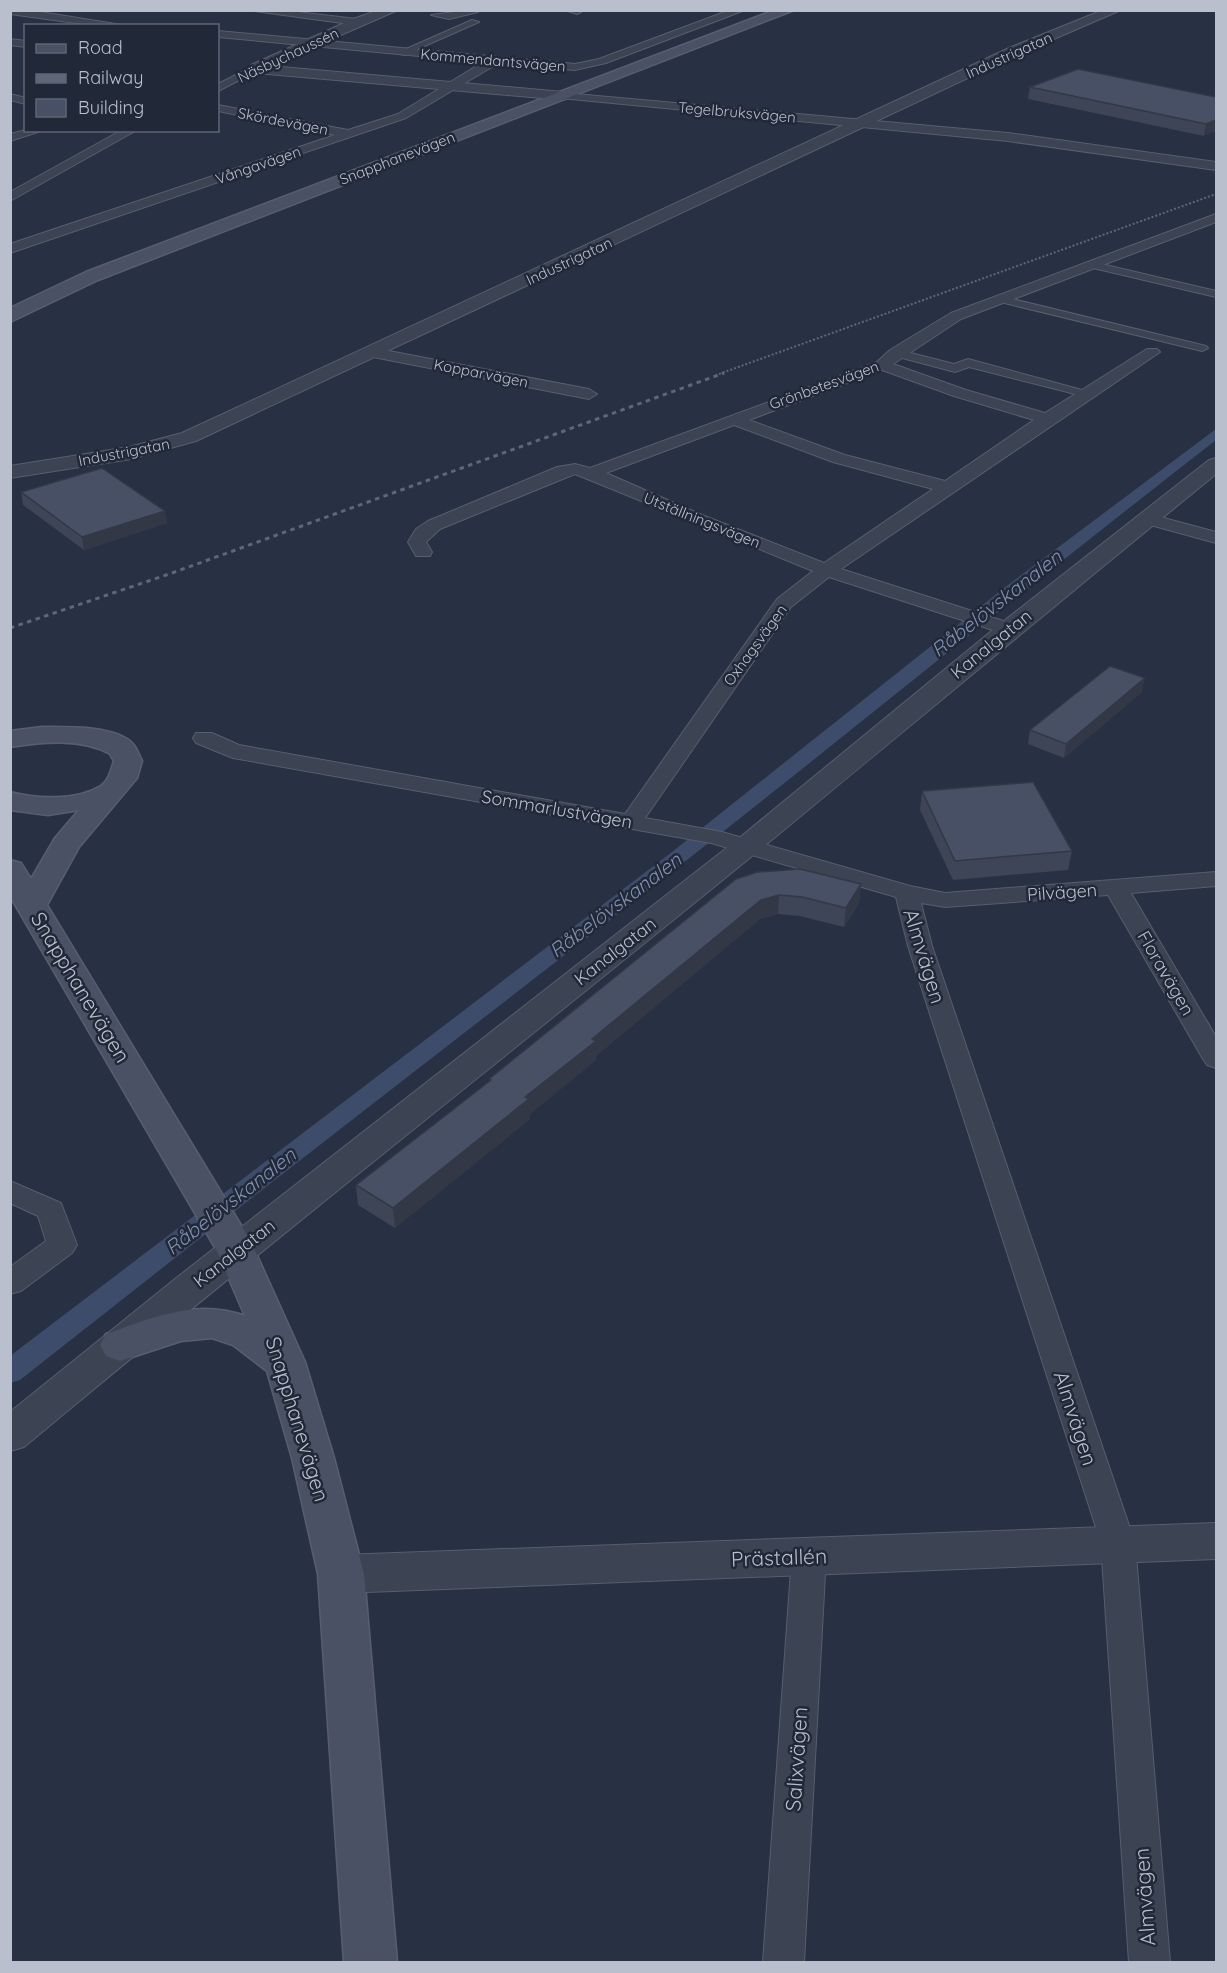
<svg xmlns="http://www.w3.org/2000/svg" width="1227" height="1973" viewBox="0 0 1227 1973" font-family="Quicksand,sans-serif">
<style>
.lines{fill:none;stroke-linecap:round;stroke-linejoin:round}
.canal{fill:#3e4c6b;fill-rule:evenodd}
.pedestrian-casing{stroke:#575e6d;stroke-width:2}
.minor-casing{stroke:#575e6d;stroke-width:2}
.tertiary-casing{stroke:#575e6d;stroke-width:2}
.secondary-casing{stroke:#575e6d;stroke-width:3}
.pedestrian{fill:#3c4352;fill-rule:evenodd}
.minor{fill:#3c4352;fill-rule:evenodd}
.tertiary{fill:#3c4352;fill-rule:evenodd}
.secondary{fill:#4a5165;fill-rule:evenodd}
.rail-far1{stroke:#5e6779;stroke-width:2;stroke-dasharray:2 2;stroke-linecap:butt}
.rail{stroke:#5e6779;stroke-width:3;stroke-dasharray:4.5 4.5;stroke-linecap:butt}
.wall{fill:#3d4556}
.shaded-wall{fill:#323846}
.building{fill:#475064;stroke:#323846;stroke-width:1.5}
.labels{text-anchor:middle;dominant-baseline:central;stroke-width:5;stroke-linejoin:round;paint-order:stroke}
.far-street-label{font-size:15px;fill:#b9bfcc;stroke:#212838}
.street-label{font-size:18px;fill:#b9bfcc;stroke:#212838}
.water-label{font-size:20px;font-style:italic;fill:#8291b2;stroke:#212838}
.near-street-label{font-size:21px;fill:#b9bfcc;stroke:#212838}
</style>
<rect width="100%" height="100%" fill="#283043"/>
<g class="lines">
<path class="canal" d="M1216,429V440C1037,579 862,723 683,863C462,1035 240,1206 20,1380L10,1383V1356L672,852L1004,588Z"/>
<defs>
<path id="pedestrian" d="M470,10L478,12L449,19L431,15Z
M565,10H580L581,12L577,14Z
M472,20L479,22L404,55L397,53Z
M1093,262L1216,291V297L1089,267L1088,265Z
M1000,296L1206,346L1208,348L1202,351L996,301L994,299Z
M895,349L954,364L968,359L1093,393L1087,397L969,367L955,372L891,355L889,353Z"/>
<path id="minor" d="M10,10H28L128,26H97L10,14Z
M246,10H281L357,19L362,22L357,25Z
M730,10H745L606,63L575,70L497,64L406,118L10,253V244L335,135L218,111V105L348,130L398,114L483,62L218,37V31L575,64L599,59Z
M10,39L26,41V47L10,45Z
M252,67L261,69L218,91V84Z
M564,93L1008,133L1216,162V170L1008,141L560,98V94Z
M10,94L26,98V104L10,100Z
M26,130H44L10,141V134Z
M122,130H137L10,201V192Z
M1216,214V222L961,319L893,364L966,390L1045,413L1147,349H1157L1160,352L841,569L1016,625L1019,629L1016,633H1002L829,577L791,607L645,818L722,832L910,886L945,893L1216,872V886L1131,893L1216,1037V1068L1207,1065L1203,1059L1108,895L945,907L921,903L932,946L1135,1543L1170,1962H1129L1101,1543L908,946L896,897L711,843L233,758L196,743L193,738L196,733H212L239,745L625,814L777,599L813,571L575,474L440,529L426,542L432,552L430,556H416L408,542L416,529L428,521L557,467L575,464L590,468L877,362L890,350L951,313ZM882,370L954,396L1034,420L945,481L845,455L749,420ZM734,425L833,462L933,489L824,563L702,515L606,473Z
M373,348L589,389L597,394L589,399L368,356L365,353Z
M1149,514L1216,532V543L1143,523L1140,519L1143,515Z
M10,1181L61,1203L77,1245L72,1253L21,1291L10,1294V1267L46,1241L38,1216L10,1203Z
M809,1541L821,1546L826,1556L804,1962H763L792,1556L797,1546Z"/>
<path id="tertiary" d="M379,10H398L270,66L564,92L571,96L564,100L256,73L249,69L251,65L353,19Z
M1103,10H1121L1019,54L196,441L131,459L10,478V466L129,447L182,433L1009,48Z
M1216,458V474C1062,599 910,727 757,852C513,1051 266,1245 24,1447L10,1451V1412L175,1279L738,839L1000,624L1209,460Z
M1216,1523V1559L341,1593L326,1587L319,1574L326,1561L341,1555Z"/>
<path id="secondary" d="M775,10H794L98,280L10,322V308L86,272Z
M42,727C66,727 116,725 133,744C137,749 139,755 142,761L137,778L79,847L47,905L250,1240L305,1362L334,1458L364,1574L397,1962H344L318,1574L292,1458L267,1371L233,1345L212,1338L181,1341L120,1361L106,1356L100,1345L106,1334C151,1318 197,1298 245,1316L217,1251L10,896V860L21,863L31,879L55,838L79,810L48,815L10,810V792C37,799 76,801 101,786C109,780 111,770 114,761L110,754C81,738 43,742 10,747V731Z"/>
</defs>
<use href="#pedestrian" class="pedestrian-casing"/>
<use href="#minor" class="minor-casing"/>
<use href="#tertiary" class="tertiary-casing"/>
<use href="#secondary" class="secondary-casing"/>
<use href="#pedestrian" class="pedestrian"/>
<use href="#minor" class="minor"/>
<use href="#tertiary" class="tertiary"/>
<use href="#secondary" class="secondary"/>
<path class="rail-far1" d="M719,374L1216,194"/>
<path class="rail" d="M10,628L172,573L724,373"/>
</g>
<path class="wall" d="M1030,87L1216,97L1204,136L1028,99Z
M21,492L165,511L167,523L84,550L23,505Z
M1142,692L1064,758L1028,744L1030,730Z
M922,791L1072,851L1068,870L953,880L920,810Z
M736,879L861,884L859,903L844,927L800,916L778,914L760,919L596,1056V1060L530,1114V1119L395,1228L358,1205L356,1185L489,1082V1079Z"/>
<path class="shaded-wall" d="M1216,120V131L1204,136L1206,124Z
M165,511L167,523L84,550L82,537Z
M1145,678L1142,692L1064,758L1066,744Z
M861,884L859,903L844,927L846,908Z
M779,895L778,914L760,919L596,1056V1060L530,1114V1119L395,1228L393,1208L525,1097L592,1039L761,900Z"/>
<path class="building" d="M1078,69L1216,97V120L1206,124L1030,87Z
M102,468L165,511L82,537L21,492Z
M1110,666L1145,678L1066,744L1030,730Z
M1033,782L1072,851L955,861L922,791Z
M800,869L861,884L846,908L802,897L779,895L761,900L592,1039L596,1041L525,1097L529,1099L393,1208L356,1185L491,1080L489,1079L736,879L757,872Z"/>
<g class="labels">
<g class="far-street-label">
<text transform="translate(288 55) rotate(-25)">Näsbychaussén</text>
<text transform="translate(1009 55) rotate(-24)">Industrigatan</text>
<text transform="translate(493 60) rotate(5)">Kommendantsvägen</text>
<text transform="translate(737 112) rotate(5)">Tegelbruksvägen</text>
<text transform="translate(283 121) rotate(11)">Skördevägen</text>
<text transform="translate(397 158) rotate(-21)">Snapphanevägen</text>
<text transform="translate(258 165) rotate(-19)">Vångavägen</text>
<text transform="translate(569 261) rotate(-25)">Industrigatan</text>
<text transform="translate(481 373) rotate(11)">Kopparvägen</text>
<text transform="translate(824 385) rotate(-20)">Grönbetesvägen</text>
<text transform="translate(124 452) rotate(-11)">Industrigatan</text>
<text transform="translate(702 520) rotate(22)">Utställningsvägen</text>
<text transform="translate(755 645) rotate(-54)">Oxhagsvägen</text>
</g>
<g class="street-label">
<text transform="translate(991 644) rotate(-39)">Kanalgatan</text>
<text transform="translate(557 809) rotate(10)">Sommarlustvägen</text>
<text transform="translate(1062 892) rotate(-4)">Pilvägen</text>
<text transform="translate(615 951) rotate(-38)">Kanalgatan</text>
<text transform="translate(1166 973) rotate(60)">Floravägen</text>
<text transform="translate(234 1253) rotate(-38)">Kanalgatan</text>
</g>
<g class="water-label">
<text transform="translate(996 603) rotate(-38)">Råbelövskanalen</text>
<text transform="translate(615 905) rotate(-37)">Råbelövskanalen</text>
<text transform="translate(230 1201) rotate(-38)">Råbelövskanalen</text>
</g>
<g class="near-street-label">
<text transform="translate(925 956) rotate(73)">Almvägen</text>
<text transform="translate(81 987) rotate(59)">Snapphanevägen</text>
<text transform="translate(1076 1418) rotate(72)">Almvägen</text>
<text transform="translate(298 1419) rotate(73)">Snapphanevägen</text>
<text transform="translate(779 1557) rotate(-2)">Prästallén</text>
<text transform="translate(796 1759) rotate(-86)">Salixvägen</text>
<text transform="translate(1144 1897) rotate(-94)">Almvägen</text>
</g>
</g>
<rect width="1227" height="1973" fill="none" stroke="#b9bfcc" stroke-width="24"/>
<rect x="24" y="24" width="195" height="108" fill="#212838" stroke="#5e6473" stroke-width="1.5"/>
<rect x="36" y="44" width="30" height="9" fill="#4a5165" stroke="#5e6473" stroke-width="1.5"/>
<text x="78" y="54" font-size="18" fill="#b9bfcc">Road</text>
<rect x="36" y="74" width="30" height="9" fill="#5e6779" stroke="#5e6473" stroke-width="1.5"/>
<text x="78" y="84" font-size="18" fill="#b9bfcc">Railway</text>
<rect x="36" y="99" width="30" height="18" fill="#475064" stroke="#5e6473" stroke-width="1.5"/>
<text x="78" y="114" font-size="18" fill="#b9bfcc">Building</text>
</svg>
